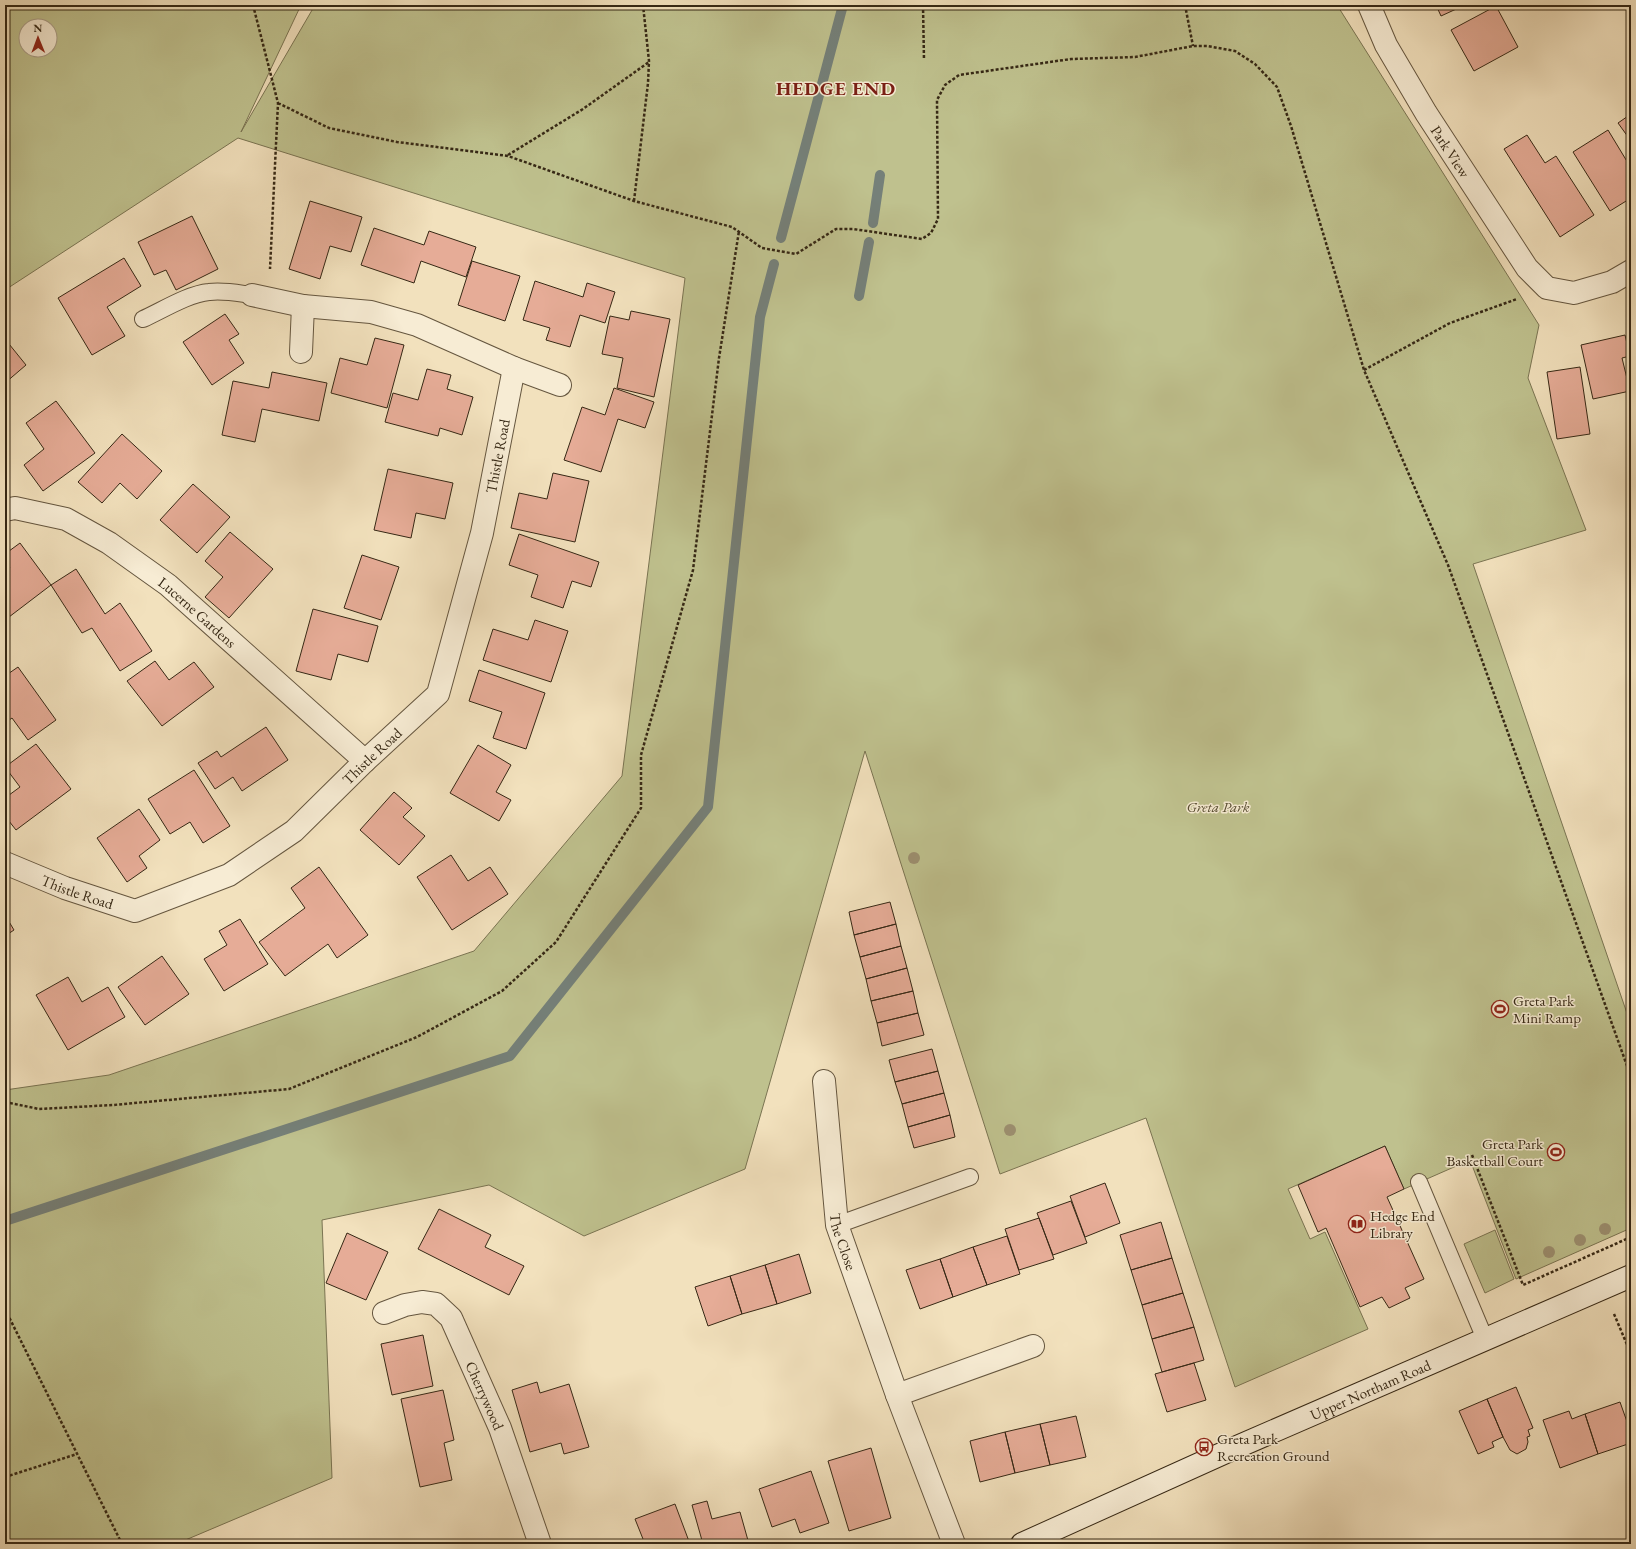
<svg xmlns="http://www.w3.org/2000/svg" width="1636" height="1549" viewBox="0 0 1636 1549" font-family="'EB Garamond',serif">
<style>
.green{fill:#bfc18e;stroke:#7a7452;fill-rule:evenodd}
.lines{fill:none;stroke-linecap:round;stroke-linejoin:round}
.stream{stroke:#758079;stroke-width:10}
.building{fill:#e6ac97;stroke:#362815}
.service-casing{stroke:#65563f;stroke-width:18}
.minor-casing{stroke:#65563f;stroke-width:24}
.secondary-casing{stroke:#362815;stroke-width:24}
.path{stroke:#362815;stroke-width:2.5;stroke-dasharray:3 2;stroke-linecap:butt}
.service{stroke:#f7ecd4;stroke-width:16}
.minor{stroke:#f7ecd4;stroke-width:22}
.secondary{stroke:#f7ecd4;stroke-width:22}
.tree{fill:#9d9071}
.labels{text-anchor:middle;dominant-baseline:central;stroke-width:3;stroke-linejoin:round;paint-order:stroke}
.street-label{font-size:15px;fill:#362815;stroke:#f7ecd4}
.park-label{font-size:15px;font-style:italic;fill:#584e33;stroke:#f7ecd4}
.poi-label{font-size:15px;fill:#362815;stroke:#f7ecd4;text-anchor:start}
.district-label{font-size:19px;font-weight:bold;letter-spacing:1px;fill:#7a1f14;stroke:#f7ecd4}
</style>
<rect width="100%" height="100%" fill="#f2e1bd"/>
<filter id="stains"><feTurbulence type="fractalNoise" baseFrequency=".005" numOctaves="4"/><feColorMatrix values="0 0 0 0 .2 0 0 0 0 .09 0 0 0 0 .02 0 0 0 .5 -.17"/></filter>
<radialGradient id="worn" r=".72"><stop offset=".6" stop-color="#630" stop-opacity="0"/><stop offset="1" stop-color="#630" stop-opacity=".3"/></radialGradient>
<path class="green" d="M5,5H301L241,132L315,5H1337L1539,325L1528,378L1586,530L1473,564L1631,1025V1228L1516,1279L1470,1160L1404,1189L1385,1146L1288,1189L1310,1239L1325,1232L1368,1329L1235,1387L1146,1118L1000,1174L865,751L745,1169L584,1236L489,1185L322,1220L332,1478L176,1544H5V1090L109,1075L474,951L622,776L685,278L238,138L5,290ZM26,26H50V50H26Z
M1495,1230L1514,1279L1485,1293L1464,1244Z"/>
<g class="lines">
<path class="stream" d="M873,223L880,175
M781,238L843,5
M859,296L869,242
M5,1221L510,1056L708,807L760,317L774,264"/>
</g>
<path class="building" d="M1436,5H1465L1441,16Z
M1496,6L1518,47L1474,71L1451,30Z
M1631,114V141L1618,123Z
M1608,130L1631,168V198L1610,211L1573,152Z
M1527,135L1545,163L1556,156L1594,215L1560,237L1504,149Z
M310,201L362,217L351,252L330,246L320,279L289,269Z
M192,216L218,269L176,290L166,270L154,275L138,242Z
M374,228L424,245L429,231L476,247L466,277L421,261L414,283L361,265Z
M124,258L141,286L107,307L125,336L92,355L58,298Z
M472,261L520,276L505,321L458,305Z
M535,281L583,297L587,283L615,292L605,323L580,315L570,347L546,340L550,328L523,320Z
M631,311L670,319L654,397L617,388L623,358L602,354L610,316L629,320Z
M225,314L239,334L229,340L244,363L212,385L183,342Z
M1625,335L1630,356L1622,358L1630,391L1593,399L1581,345Z
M375,338L404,345L387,408L331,393L340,358L367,365Z
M5,339L26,365L5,383Z
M1580,367L1590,434L1557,439L1547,372Z
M427,369L451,375L447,389L473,397L462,435L440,428L438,436L385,422L393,393L418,400Z
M272,372L327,383L319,421L262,409L255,442L222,435L233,381L269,388Z
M614,388L654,402L645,428L618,419L601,472L564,460L582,407L605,415Z
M56,401L95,453L43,491L24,465L44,449L26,423Z
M122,434L162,471L137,499L120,483L102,503L78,482Z
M388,469L453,483L445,519L416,513L411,538L374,530Z
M553,473L589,481L575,542L511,528L519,493L547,499Z
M193,484L230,517L197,553L160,520Z
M230,532L273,569L229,618L205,597L223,577L205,561Z
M519,534L599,562L591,587L572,581L563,608L531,597L538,575L509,565Z
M20,543L51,585L9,617L5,611V572L10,568L5,562V554Z
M362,555L399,567L381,620L344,608Z
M76,569L105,614L120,603L152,651L120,671L92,628L82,633L51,585Z
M313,609L378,626L368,662L338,654L331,680L296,671Z
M535,620L568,631L551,682L483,660L493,629L528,640Z
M155,661L169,680L194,662L214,687L162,726L127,681Z
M18,667L56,720L28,740L12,718L5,723V676Z
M479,670L545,693L526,749L493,738L502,712L469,701Z
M266,727L288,760L242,791L233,777L215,789L198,763L217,751L221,757Z
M36,744L71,789L16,830L5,816V798L20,787L5,767Z
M478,745L511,765L496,792L511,800L499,821L450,793Z
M194,770L230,826L203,843L190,822L170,834L148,799Z
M394,792L412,808L403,817L425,836L399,865L360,830Z
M139,809L160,840L139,856L147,868L127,882L97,838Z
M451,855L468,881L490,867L508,894L452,930L417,877Z
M319,867L368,935L337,958L328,944L285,976L259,942L305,908L291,888Z
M890,902L896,924L854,935L849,912Z
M5,915L14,930L5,936Z
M240,919L268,964L224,991L204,959L227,945L219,931Z
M896,924L901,946L860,957L854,935Z
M901,946L907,968L866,979L860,957Z
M162,956L189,994L145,1025L118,987Z
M907,968L913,991L871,1001L866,979Z
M68,977L82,1002L108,987L125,1017L68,1050L36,995Z
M913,991L918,1013L877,1023L871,1001Z
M918,1013L924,1035L882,1046L877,1023Z
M932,1049L938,1071L895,1082L889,1060Z
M938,1071L944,1093L902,1104L895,1082Z
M944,1093L950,1115L908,1127L902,1104Z
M950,1115L955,1137L914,1148L908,1127Z
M1385,1146L1404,1189L1387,1197L1424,1279L1405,1288L1410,1298L1389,1308L1382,1297L1360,1307L1326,1228L1318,1232L1298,1185Z
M1105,1183L1120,1223L1085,1237L1070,1196Z
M1071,1201L1087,1243L1053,1255L1037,1213Z
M439,1209L491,1235L485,1247L524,1266L509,1295L418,1249Z
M1039,1218L1054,1259L1019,1270L1005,1229Z
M1161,1222L1172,1258L1131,1270L1120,1235Z
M347,1233L388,1252L366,1300L326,1283Z
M1007,1236L1020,1274L987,1285L973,1247Z
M973,1247L987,1285L953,1297L940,1259Z
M799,1254L811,1293L777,1304L765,1265Z
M1172,1258L1183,1293L1142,1305L1131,1270Z
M940,1259L953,1297L920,1309L906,1270Z
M765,1265L777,1304L742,1314L730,1276Z
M730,1276L742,1314L708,1326L695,1287Z
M1183,1293L1194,1327L1152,1339L1142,1305Z
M1194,1327L1204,1360L1162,1372L1152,1339Z
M423,1335L433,1386L392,1395L381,1344Z
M1194,1363L1206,1400L1167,1412L1155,1374Z
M537,1382L540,1393L569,1384L589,1447L564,1454L561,1443L530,1452L512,1390Z
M1516,1387L1533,1428L1528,1430L1530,1436L1527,1437L1528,1442L1526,1449L1517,1454L1510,1450L1503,1437L1487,1399Z
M443,1390L454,1440L444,1443L452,1480L420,1487L401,1399Z
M1487,1399L1503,1437L1492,1442L1494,1447L1478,1454L1459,1411Z
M1620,1402L1631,1433V1443L1598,1454L1585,1414Z
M1569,1411L1572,1419L1585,1414L1598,1454L1560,1468L1543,1420Z
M1076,1416L1086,1457L1050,1465L1040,1424Z
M1040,1424L1050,1465L1015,1473L1005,1432Z
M1005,1432L1015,1473L980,1482L970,1441Z
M871,1448L891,1518L849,1531L828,1461Z
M811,1471L829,1523L800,1533L795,1519L772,1527L759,1489Z
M707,1501L712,1519L740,1512L749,1544H703L692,1505Z
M675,1504L690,1544H645L635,1519Z"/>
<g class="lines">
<defs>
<path id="service" d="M143,319C163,310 188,294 209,292C223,290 237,293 252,295
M1419,1182L1485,1339
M837,1225L970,1177"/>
<g id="minor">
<path id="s1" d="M1369,5L1386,45L1426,113L1527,268L1547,288L1574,293L1612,282L1631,271"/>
<path d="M252,295L303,306L371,312L417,325L514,368L560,385"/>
<path d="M301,352L303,306"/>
<path id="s2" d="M5,510L15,508L66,519L109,543L168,585L365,761"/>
<path id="s3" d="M5,863L65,888L135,911L229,875L294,831L365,761L438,694L482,533L514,368"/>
<path id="s4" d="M824,1081L837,1225L897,1395L954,1544"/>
<path id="s5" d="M384,1313L405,1305L422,1302L436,1304L451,1318L500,1428L540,1544"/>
<path d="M897,1395L1033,1346"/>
</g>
<g id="secondary">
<path id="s6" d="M1022,1544L1237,1447L1631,1276"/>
</g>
</defs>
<use href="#service" class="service-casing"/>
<use href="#minor" class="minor-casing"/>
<use href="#secondary" class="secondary-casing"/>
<path class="path" d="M253,5L278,103L270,269
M923,5L924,60
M1185,5L1193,46
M278,103L329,128L397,142L508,156L634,201L732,227L762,248L796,254L836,229H853L922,239L931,233L938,219L937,100L945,85L959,75L1071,59L1135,57L1193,46H1207L1235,51L1255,64L1277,87L1291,126L1364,370L1448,565L1631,1077
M508,155L583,109L649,62
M634,201L648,83L649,61L643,5
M1364,370L1450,323L1517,299
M5,1102L39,1109L113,1105L289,1089L417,1037L502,991L556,942L641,808V755L693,570L719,358L739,231
M1472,1155L1523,1285L1631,1237
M5,1309L122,1544
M1614,1314L1631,1354
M5,1477L77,1454"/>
<use href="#service" class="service"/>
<use href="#minor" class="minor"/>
<use href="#secondary" class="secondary"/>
</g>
<g class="tree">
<circle cx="914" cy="858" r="6"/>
<circle cx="1010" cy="1130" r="6"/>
<circle cx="1605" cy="1229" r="6"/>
<circle cx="1580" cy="1240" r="6"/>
<circle cx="1549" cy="1252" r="6"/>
</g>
<defs>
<symbol id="stadium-ring" viewBox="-11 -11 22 22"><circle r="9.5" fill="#f7ecd4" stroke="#8f2418" stroke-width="1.5"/><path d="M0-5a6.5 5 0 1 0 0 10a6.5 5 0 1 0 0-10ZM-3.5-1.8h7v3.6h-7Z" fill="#8f2418"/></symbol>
<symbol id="library-ring" viewBox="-11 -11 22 22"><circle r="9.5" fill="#f7ecd4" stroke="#8f2418" stroke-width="1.5"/><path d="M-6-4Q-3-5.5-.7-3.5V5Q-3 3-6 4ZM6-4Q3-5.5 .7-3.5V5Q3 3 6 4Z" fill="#8f2418"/></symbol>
<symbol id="bus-ring" viewBox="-11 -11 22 22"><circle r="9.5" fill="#f7ecd4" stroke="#8f2418" stroke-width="1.5"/><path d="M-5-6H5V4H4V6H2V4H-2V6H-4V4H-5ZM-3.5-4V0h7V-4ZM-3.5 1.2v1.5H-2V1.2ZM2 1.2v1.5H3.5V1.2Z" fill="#8f2418"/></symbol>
</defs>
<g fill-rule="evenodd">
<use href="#stadium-ring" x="1490" y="999" width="20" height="20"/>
<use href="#stadium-ring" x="1546" y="1142" width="20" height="20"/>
<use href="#library-ring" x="1347" y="1214" width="20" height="20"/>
<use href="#bus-ring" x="1194" y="1437" width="20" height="20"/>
</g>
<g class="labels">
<g class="street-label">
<text stroke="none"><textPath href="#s1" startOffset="168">Park View</textPath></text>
<text stroke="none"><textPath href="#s3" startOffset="762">Thistle Road</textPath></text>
<text stroke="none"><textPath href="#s2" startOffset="224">Lucerne Gardens</textPath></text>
<text stroke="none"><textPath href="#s3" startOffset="426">Thistle Road</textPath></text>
<text stroke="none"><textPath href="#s3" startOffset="78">Thistle Road</textPath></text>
<text stroke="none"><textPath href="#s4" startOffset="162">The Close</textPath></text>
<text stroke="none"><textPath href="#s6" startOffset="381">Upper Northam Road</textPath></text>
<text stroke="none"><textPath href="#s5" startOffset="159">Cherrywood</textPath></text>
</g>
<g class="park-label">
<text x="1218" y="806">Greta Park</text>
</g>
<g class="poi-label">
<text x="1513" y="1000">Greta Park<tspan x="1513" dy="17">Mini Ramp</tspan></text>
<text x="1543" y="1143" text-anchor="end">Greta Park<tspan x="1543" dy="17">Basketball Court</tspan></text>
<text x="1370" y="1215">Hedge End<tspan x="1370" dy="17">Library</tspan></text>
<text x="1217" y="1438">Greta Park<tspan x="1217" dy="17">Recreation Ground</tspan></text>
</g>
<g class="district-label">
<text x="836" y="88">HEDGE END</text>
</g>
</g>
<rect width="1636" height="1549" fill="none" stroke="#f2e1bd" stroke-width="20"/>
<rect x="6" y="6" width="1624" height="1537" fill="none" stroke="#362815" stroke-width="2"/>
<rect x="10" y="10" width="1616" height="1529" fill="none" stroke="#362815"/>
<g transform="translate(38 38) rotate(359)"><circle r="19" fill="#f7ecd4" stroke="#aa9e88"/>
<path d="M0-3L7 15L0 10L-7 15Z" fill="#8f2418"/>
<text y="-6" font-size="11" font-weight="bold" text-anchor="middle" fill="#362815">N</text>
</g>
<rect width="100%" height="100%" filter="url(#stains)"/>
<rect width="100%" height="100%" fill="url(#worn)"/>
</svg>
